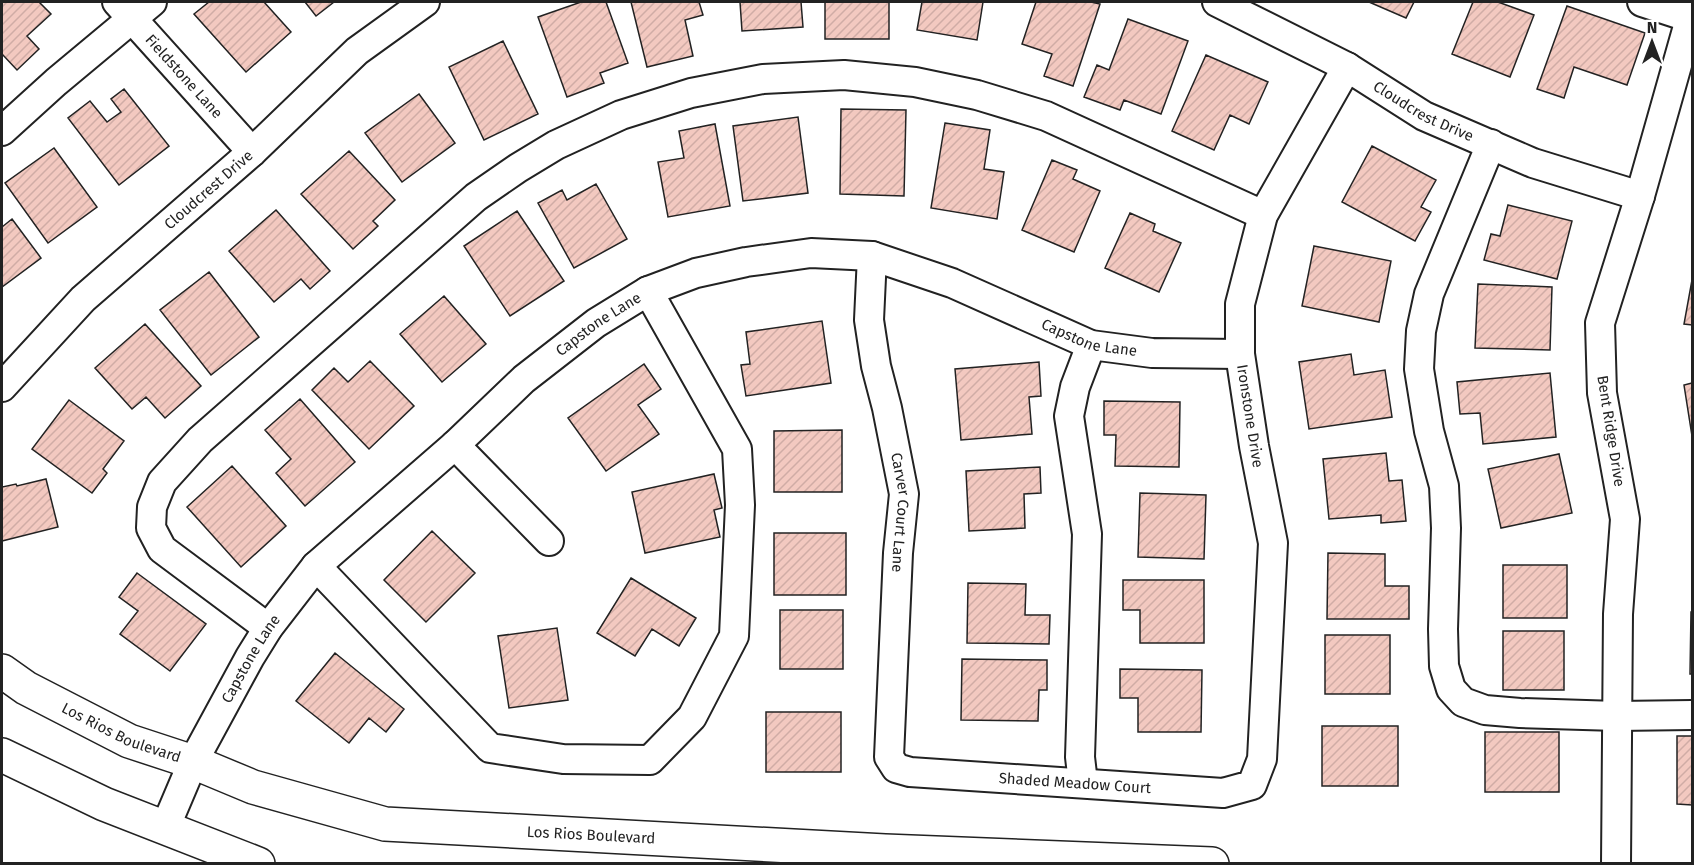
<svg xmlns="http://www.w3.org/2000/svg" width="1694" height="865" viewBox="0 0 1694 865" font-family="'Fira Sans',sans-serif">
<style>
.building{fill:url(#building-hatch);stroke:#222;stroke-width:1.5}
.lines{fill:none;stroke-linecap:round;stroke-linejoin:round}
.minor-casing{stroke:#222;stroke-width:32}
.major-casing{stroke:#222;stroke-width:36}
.minor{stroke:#fff;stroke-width:28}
.major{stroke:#fff;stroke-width:33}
.labels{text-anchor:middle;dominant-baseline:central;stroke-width:4.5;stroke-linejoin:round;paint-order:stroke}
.street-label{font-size:15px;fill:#222;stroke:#fff}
</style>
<defs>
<pattern id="building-hatch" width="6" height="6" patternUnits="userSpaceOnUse" patternTransform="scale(1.5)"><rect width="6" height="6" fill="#f3c9c0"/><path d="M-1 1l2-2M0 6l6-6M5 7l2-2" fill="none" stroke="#d0aca5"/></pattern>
</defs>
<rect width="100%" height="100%" fill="#fff"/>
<path class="building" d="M2,2H39L51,14L27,36L39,49L17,70L2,54Z
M209,2H264L291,32L246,72L194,14Z
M305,2H334L316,16Z
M581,2H606L628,63L600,73L604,83L567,97L538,17Z
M631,2H699L703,15L685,20L693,56L647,67Z
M740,2H801L803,27L742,31Z
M825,2H889V39H825Z
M922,2H983L977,40L917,30Z
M1036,2H1091L1100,4L1073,86L1044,76L1052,54L1022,44Z
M1369,2H1414L1406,18Z
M1473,2H1498L1534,15L1510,77L1452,54Z
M1567,6L1645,33L1627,85L1574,67L1564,98L1537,89Z
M1128,19L1188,41L1161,114L1124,100L1120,110L1084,97L1097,65L1109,70Z
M503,41L538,114L484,140L449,67Z
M1206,55L1268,82L1249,124L1230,115L1214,150L1172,131Z
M124,89L169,146L119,185L68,118L90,101L107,122L121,112L111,99Z
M419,94L455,143L402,182L365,133Z
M841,109L906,110L904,196L840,194Z
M798,117L808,193L743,201L733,126Z
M945,123L990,130L984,169L1004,172L997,219L931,208Z
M715,124L730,206L668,217L658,162L684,158L679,131Z
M1372,146L1436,180L1421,207L1431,212L1415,241L1342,202Z
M54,148L97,207L48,243L5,183Z
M349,151L395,200L373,221L378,226L353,249L301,194Z
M1052,160L1077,170L1073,179L1100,191L1074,252L1022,230Z
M596,184L627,239L574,268L538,203L562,190L567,200Z
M1508,205L1572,221L1557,279L1484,260L1491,234L1500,236Z
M276,210L330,271L310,289L301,279L274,302L229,251Z
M517,211L564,281L510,316L464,246Z
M1130,213L1155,224L1153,231L1181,243L1159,292L1105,268Z
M12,219L41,258L2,287V227Z
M1314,246L1391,261L1379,322L1302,306Z
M209,272L259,337L211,375L160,310Z
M1692,280V325L1684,324Z
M1478,284L1552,287L1550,350L1475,348Z
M444,296L486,344L442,382L400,334Z
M822,321L831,383L746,396L741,365L750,364L746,332Z
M145,324L201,386L165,418L146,397L132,409L95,368Z
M1351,354L1354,375L1385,370L1392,417L1309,429L1299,362Z
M370,361L414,406L369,449L312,390L334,368L348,382Z
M1039,362L1041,396L1029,397L1032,434L961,440L955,369Z
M644,364L661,389L638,405L659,434L606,471L568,418Z
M1550,373L1556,437L1483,444L1480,413L1460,414L1457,382Z
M1692,383V436L1684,385Z
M300,399L355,462L305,506L276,473L291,459L265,430Z
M69,400L124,441L103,469L107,473L92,493L32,449Z
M1104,401L1180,402L1179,467L1115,466L1116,435H1104Z
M842,430V492H774V431Z
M1386,453L1389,481L1402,480L1406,521L1381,523V515L1329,519L1323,459Z
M1559,454L1572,513L1501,528L1488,469Z
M232,466L286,526L241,567L187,507Z
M1040,467L1041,493L1024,494L1025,528L969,531L966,471Z
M714,474L722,508L714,510L720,537L645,553L632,492Z
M46,479L58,527L2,541V487L16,484L17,486Z
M1140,493L1206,495L1204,559L1138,557Z
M432,531L475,573L426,622L384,580Z
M774,533H846V595H774Z
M1328,553L1385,554V586H1409V619H1327Z
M1503,565H1567V618H1503Z
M137,573L206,624L170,671L120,634L138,611L119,597Z
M631,578L696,618L679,646L652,629L635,656L597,633Z
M1123,580H1204V643H1140V610H1123Z
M968,583L1026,584L1025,615H1050L1049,644L967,643Z
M780,610H843V669H780Z
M1691,612H1692V674H1690Z
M557,628L568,700L509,708L498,636Z
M1503,631H1564V690H1503Z
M1325,635H1390V694H1325Z
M335,653L404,709L386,732L369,718L349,743L296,701Z
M962,659L1047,660V690H1039L1038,721L961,720Z
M1120,669L1202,670L1201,732H1138V698H1120Z
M766,712H841V772H766Z
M1322,726H1398V786H1322Z
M1485,732H1559V792H1485Z
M1677,736H1692V805L1677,804Z"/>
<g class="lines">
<defs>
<g id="minor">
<path id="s1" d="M117,2L252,152"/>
<path id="s2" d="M1217,2L1347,67L1424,116L1533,163L1640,196"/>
<path d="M1642,2L1691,18"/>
<path d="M2,131L56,82L152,2"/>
<path d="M1491,144L1429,294L1421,331L1419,369L1429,431L1444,486L1446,528L1443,629L1444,666L1451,689L1463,702L1485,710L1520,713L1617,716L1692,715"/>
<path id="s3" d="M872,256L869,320L876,366L887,408L904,494L898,553L889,757L896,768L910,772L1223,793L1252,785L1262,759L1273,543L1254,446L1240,354V304L1263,215L1347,67"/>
<path id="s4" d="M2,387L83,299L252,152L357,51L425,2"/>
<path d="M455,445L549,541"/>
<path d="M316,566L490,748L563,759L650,760L692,717L734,636L740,505L737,449L648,291"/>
<path d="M268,628L162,549L151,528L152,507L162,482L200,440L476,197L518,168L556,145L621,115L691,93L763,79L844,75L915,82L977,95L1046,116L1263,215"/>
<path d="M1083,783L1080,757L1087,534L1069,416L1075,387L1091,345"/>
<path id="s5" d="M165,828L193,762L250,657L268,628L316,566L455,445L524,379L596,323L648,291L696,273L746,262L811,253L872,256L952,283L1091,345L1152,353L1240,354"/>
<path d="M1616,864L1618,614L1625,519L1602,393L1600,323L1640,196L1692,12"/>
</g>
<g id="major">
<path id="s6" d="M2,671L26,688L129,741L193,762L253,787L385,824L885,851L1212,864"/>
<path d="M2,755L104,804L258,864"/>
</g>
</defs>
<use href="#minor" class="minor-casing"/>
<use href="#major" class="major-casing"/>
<use href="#minor" class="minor"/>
<use href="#major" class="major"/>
</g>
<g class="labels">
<g class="street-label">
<text stroke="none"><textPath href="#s1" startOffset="100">Fieldstone Lane</textPath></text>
<text stroke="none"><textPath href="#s2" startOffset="234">Cloudcrest Drive</textPath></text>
<text stroke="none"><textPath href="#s4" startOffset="286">Cloudcrest Drive</textPath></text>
<text stroke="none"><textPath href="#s5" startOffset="676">Capstone Lane</textPath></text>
<text stroke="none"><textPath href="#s5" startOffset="1198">Capstone Lane</textPath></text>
<text transform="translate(1250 416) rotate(81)">Ironstone Drive</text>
<text transform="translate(1611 431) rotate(81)">Bent Ridge Drive</text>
<text stroke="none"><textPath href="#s3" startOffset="260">Carver Court Lane</textPath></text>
<text stroke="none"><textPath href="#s5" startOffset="190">Capstone Lane</textPath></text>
<text stroke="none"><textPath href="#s6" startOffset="135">Los Rios Boulevard</textPath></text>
<text stroke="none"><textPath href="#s3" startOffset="698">Shaded Meadow Court</textPath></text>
<text stroke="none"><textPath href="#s6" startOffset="621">Los Rios Boulevard</textPath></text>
</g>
</g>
<rect width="1694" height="865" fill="none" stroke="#222222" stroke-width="6"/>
<g transform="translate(1652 42)" stroke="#ffffff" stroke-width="4.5" paint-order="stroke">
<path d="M0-4.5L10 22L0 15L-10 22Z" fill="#222222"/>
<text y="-9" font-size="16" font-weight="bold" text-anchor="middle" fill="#222222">N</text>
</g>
</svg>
